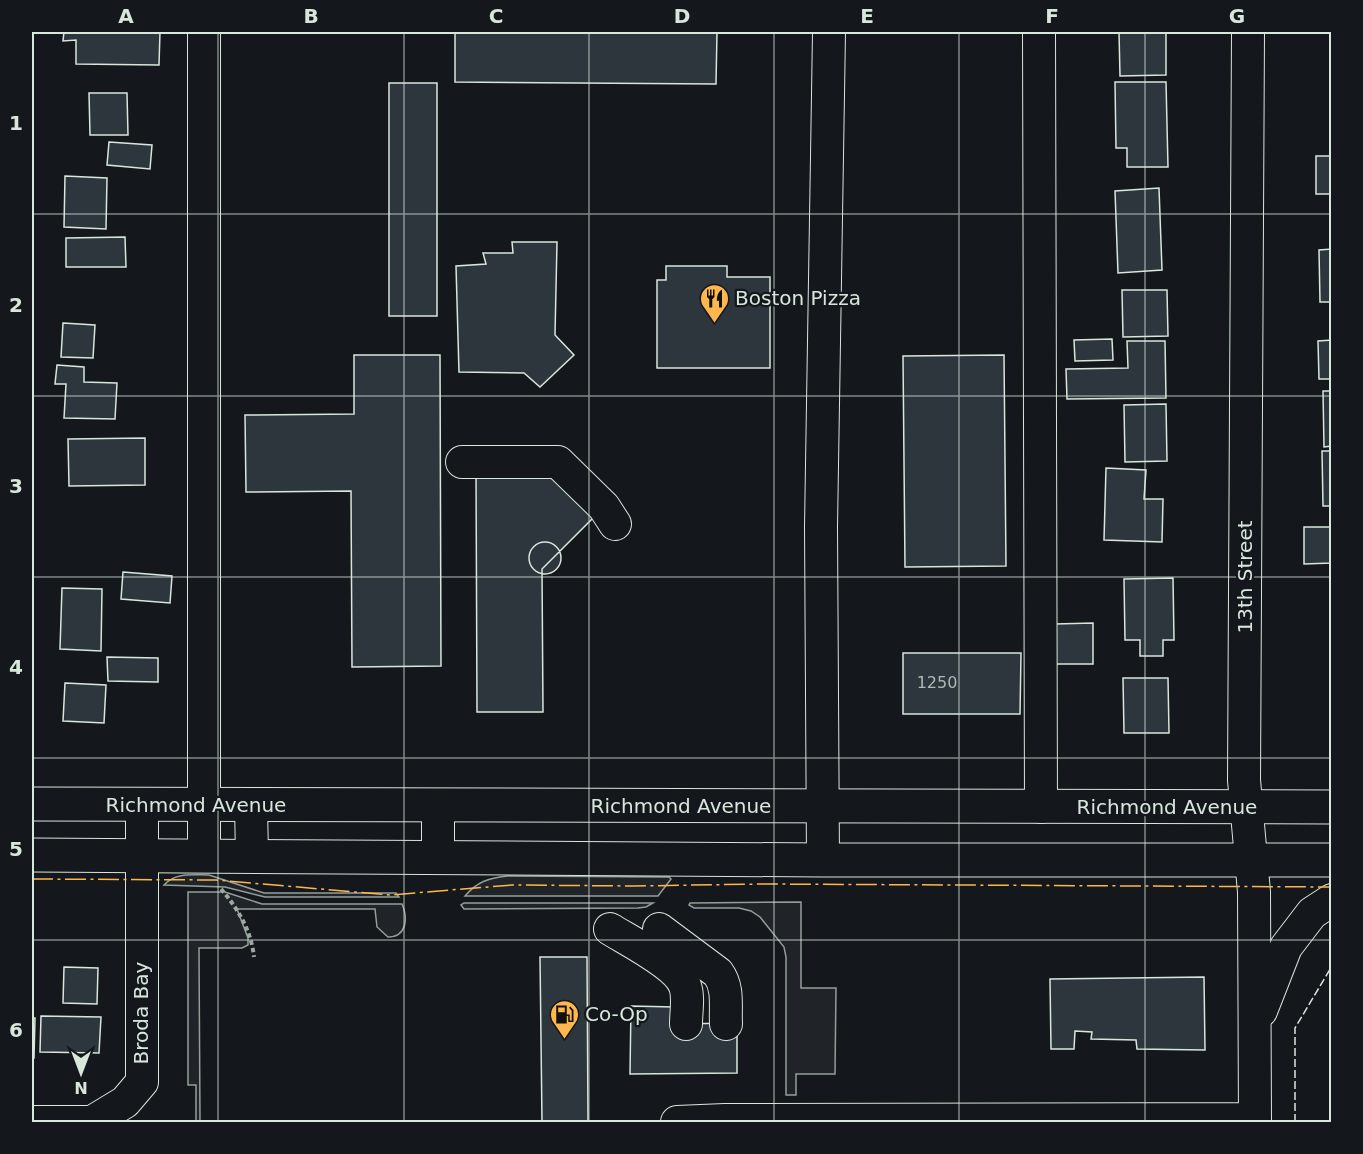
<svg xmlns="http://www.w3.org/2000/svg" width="1363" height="1154" viewBox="0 0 1363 1154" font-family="'DejaVu Sans',sans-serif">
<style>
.green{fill:#202428;stroke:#939e99;stroke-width:1.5}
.building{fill:#2c363c;stroke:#d8e6dc;stroke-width:1.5}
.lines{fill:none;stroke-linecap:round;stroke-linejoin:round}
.minor-casing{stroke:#d8e6dc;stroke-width:34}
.major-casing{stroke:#d8e6dc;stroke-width:35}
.path{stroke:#9da8a2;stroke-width:4;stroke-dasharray:4.5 3;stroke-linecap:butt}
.minor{stroke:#14181c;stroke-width:32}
.major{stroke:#14181c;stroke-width:33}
.fence{stroke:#d8e6dc;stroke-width:1.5;stroke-dasharray:8 3;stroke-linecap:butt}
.power{stroke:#ffb74d;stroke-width:1.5;stroke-dasharray:21 4.5 3 4.5;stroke-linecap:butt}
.grid{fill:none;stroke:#d8e6dc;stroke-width:1.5;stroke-opacity:0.55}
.labels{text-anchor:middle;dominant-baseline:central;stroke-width:4.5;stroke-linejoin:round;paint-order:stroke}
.number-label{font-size:16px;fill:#adbab4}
.poi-label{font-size:20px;fill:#d8e6dc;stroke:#14181c;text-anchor:start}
.street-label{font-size:20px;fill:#d8e6dc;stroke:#14181c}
.neatline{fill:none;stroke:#d8e6dc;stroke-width:2}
.grid-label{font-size:20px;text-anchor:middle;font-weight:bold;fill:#d8e6dc}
</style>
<rect width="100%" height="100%" fill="#14181c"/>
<path class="green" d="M209,875L264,893H396L399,897H265L225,887L164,885C175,872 193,875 209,875Z
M507,876L669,877L671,879L658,896H465C477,882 488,878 507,876Z
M188,892H225L262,904H402C408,918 407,937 388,937L377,927L375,909H237L248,938V945L242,948H199L200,1122H196V1085H188Z
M801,902V988H836L835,1074H796V1095H786V957L784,947L760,917L751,911L739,908H694L689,905L690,903Z
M464,903H653L646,907L638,908L464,909L461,905Z"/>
<path class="building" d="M64,32H160L159,65L76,64V40L63,41Z
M455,32H717L716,84L455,82Z
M1119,32H1166V75L1120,76Z
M1115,82H1166L1168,167H1127V148H1116Z
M389,83H437V316H389Z
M89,93H127L128,135H90Z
M109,142L152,145L150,169L107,165Z
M1316,156H1332V194H1316Z
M65,176L107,178L106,229L64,227Z
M1159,188L1162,270L1118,273L1115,191Z
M125,237L126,267H66V238Z
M512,242H557L555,335L574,355L540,387L524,373L459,372L456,266L486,264L483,253H513Z
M1332,249V302H1320L1319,250Z
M666,266H727V277H770V368H657V280H666Z
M1122,290H1167L1168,336L1123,337Z
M63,323L95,325L93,358L61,357Z
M1112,339L1113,360L1075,361L1074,340Z
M1332,340V379H1319L1318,341Z
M1127,341H1165L1166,398L1067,399L1066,369L1128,368Z
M354,355H440L441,666L352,667L351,491L246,492L245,415L354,414Z
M1004,355L1006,566L905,567L903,356Z
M57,365L84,367V382L117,383L115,419L64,418L66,384H55Z
M1323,391H1332V446L1324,447Z
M1166,404L1167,461L1125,462L1124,405Z
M145,438V485L69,486L68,439Z
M1322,451H1332V506H1323Z
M1106,468L1146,470L1144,499H1163L1162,542L1104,540Z
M476,470H554L598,513L542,569L543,712H477Z
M1304,527H1332V563L1304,564Z
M529 558a16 16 0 1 1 32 0a16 16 0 1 1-32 0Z
M123,572L172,576L170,603L121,599Z
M1173,578L1174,640H1163V656H1140V640H1125L1124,579Z
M62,588L102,589L101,651L60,649Z
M1093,623V664H1055V624Z
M903,653H1021L1020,714H903Z
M107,657L158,658V682L108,681Z
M1123,678H1168L1169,733H1124Z
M65,683L106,685L104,723L63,721Z
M540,957H587L588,1122H542Z
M64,967L98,968L97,1004L63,1003Z
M1204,977L1205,1050L1137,1049L1136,1040L1091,1039L1092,1032L1075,1031L1074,1049H1051L1050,979Z
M631,1006L674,1007V1024L737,1023V1073L630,1074Z
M41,1016L101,1017L99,1053L40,1052Z
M32,1018H35L34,1058H32Z"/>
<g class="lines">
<defs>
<path id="minor" d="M1039,32L1041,807
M1248,32L1244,780L1254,892L1255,1122
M462,462H558L604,507L615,524
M251,805L252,856
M438,805V857
M204,855V32
M823,860L821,527L829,32
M610,929C629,941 678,965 685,986C689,997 686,1012 686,1024
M659,929L718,973C729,988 725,1006 726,1024
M1261,1011L1286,947L1312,913L1332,900
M32,1122H92L125,1102L142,1082V805
M677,1122L725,1120L1255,1119"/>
<path id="major" d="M32,804L1332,807
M32,855L823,860H1332"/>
</defs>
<use href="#minor" class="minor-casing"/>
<use href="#major" class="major-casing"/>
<path class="path" d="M221,889C238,909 251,930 254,957"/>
<use href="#minor" class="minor"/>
<use href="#major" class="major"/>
<path class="fence" d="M1295,1122V1028L1332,966"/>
<path class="power" d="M32,879L216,880L390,895L512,885L634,886L764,884L1332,887"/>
</g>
<path class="grid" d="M218,32V1122M404,32V1122M589,32V1122M774,32V1122M959,32V1122M1145,32V1122M32,214H1332M32,396H1332M32,577H1332M32,758H1332M32,940H1332"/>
<defs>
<symbol id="restaurant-pin" viewBox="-11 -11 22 30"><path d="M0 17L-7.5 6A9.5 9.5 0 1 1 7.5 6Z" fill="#ffb74d" stroke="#14181c"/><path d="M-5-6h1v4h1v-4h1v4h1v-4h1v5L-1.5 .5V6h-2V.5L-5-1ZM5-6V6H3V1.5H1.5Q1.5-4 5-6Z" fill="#111"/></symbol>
<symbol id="fuel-pin" viewBox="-11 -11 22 30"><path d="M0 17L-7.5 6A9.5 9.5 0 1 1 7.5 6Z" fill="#ffb74d" stroke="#14181c"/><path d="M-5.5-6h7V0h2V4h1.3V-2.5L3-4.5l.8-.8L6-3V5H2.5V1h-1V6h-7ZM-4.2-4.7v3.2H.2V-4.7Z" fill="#111"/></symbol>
</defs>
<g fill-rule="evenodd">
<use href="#restaurant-pin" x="698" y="282" width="33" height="45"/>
<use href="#fuel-pin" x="548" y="998" width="33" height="45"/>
</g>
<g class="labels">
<g class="number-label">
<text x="937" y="682">1250</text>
</g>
<g class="poi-label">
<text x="735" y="298">Boston Pizza</text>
<text x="585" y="1014">Co-Op</text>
</g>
<g class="street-label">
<text transform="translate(1245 577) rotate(-90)">13th Street</text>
<text x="196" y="805">Richmond Avenue</text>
<text x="681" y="806">Richmond Avenue</text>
<text x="1167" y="807">Richmond Avenue</text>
<text transform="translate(141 1013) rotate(-90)">Broda Bay</text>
</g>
</g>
<rect width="1363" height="1154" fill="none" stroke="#14181c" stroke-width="66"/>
<g transform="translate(81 1073) rotate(180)" stroke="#14181c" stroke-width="4.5" paint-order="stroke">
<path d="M0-4.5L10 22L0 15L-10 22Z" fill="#d8e6dc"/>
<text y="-9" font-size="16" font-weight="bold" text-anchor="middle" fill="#d8e6dc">N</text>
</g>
<rect x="33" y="33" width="1297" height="1088" class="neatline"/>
<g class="grid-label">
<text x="126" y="23">A</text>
<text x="311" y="23">B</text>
<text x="496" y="23">C</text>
<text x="682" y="23">D</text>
<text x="867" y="23">E</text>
<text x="1052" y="23">F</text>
<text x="1237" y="23">G</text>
<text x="16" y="130">1</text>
<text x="16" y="312">2</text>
<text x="16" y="493">3</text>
<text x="16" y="674">4</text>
<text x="16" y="856">5</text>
<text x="16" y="1037">6</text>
</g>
</svg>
